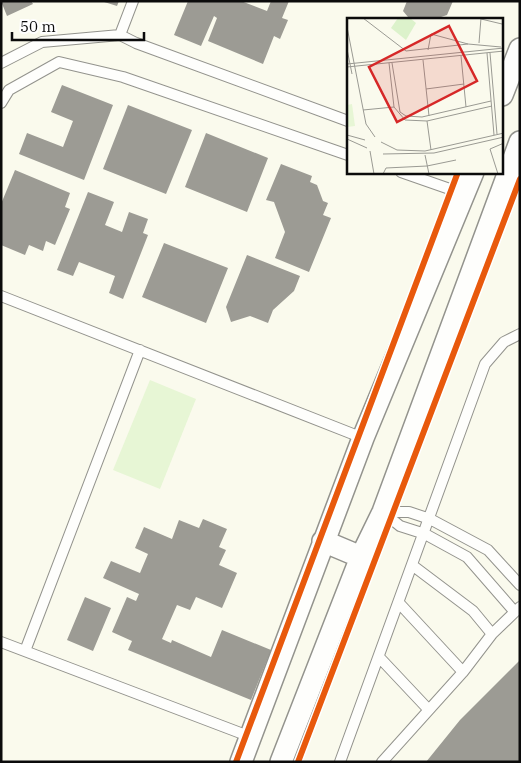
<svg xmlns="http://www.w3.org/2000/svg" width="521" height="763" viewBox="0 0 521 763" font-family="'IBM Plex Serif',serif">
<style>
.pitch{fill:#e7f6d5}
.building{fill:#9c9b94}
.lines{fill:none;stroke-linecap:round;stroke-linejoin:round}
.lane-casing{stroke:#93938d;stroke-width:12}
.street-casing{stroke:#93938d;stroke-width:24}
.lane{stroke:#fefefc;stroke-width:10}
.street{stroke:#fefefc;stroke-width:21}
.cycleway-casing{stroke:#fff;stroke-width:9}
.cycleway{stroke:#e8590c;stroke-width:6}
.inset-road{fill:none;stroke:#9a9a93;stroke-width:1}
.view{fill:#d62828;fill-opacity:0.15;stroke:#d62828;stroke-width:2.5}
.inset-edge{fill:none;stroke:#0b0b0b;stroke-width:2.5}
</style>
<rect width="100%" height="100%" fill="#fafaed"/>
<path class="pitch" d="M150,380L196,399L160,489L113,470Z"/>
<path class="building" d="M1,1H31L33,4L7,16Z
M101,1H119L117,6Z
M188,1H241L267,11L271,1H289L282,18L288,20L280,39L274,36L263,64L208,41L217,18L214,16L201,46L174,35Z
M407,1H453L447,15L435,19L408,17L403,11Z
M62,85L113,105L84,180L19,154L27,133L63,147L73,121L51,112Z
M128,105L192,130L166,194L103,169Z
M206,133L268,158L247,212L185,187Z
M281,164L312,176L310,182L317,185L323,201L328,203L323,215L331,218L309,272L275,258L285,232L274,202L266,200Z
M15,170L70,193L65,207L70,209L55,245L46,241L43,251L29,245L25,255L1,245V204Z
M88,192L114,202L105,225L122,232L129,212L148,219L143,233L148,235L123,299L109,293L115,276L79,262L73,276L57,270Z
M164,243L228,268L206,323L142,297Z
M247,255L300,276L294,291L273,310L268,323L250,316L231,322L226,307Z
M203,519L227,529L219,547L226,550L219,565L237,573L222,608L196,597L190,610L177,605L162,639L171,643L172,640L211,657L222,630L271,650L251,700L128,650L132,641L112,632L127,597L136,601L139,594L103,578L111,561L140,573L148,554L135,548L144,527L172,539L179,520L199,528Z
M85,597L111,608L93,651L67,640Z
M520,660V762H426L460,720Z"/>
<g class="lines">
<defs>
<path id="lane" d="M120,35L133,1
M1,63L42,42L120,35L136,43L348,121
M1,103L9,90L59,62L123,77L348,155
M401,172L464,194
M1,296L363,438
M383,512L400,526L425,534L467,557L514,611
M383,512H409L430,519L488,550L520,585
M412,565L473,611L492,634
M399,603L463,672
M1,642L251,737
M25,651L140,350
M379,657L428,709
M340,762L485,364L504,342L520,334
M382,762L463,672L492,634L520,607"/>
<path id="street" d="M502,95L520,49
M323,541L361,557
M241,762L363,438L473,172
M281,762L361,557L383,512L520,142"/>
</defs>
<use href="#lane" class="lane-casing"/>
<use href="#street" class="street-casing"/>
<use href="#lane" class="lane"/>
<use href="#street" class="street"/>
<defs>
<path id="cycleway" d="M236,762L458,172
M298,762L520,179"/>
</defs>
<use href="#cycleway" class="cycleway-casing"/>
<use href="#cycleway" class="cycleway"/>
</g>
<g transform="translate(347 18)">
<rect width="156" height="156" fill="#fafaed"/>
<path d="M51,0H63L69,5L59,22L44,10Z" fill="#dcf2cb"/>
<path d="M5,86L8,108L0,109V87Z" fill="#e7f6d5"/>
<path class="inset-road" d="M16,0L59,33L121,26M134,1L155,6M0,9L19,106L28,119M132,25L134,0M0,31L5,56M81,32L84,16L121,26L154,29M140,35L147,117M143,35L150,116M114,38L119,89M76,42L82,98M42,45L47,89L58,102L80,103L145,88M45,45L53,94L59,98L75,99L144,83M0,46L157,30M0,49L157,33M79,71L117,66M16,92L47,89M80,103L84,132M0,117L18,122M0,121L20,130M34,124L50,132L78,133L157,115M23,133L27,156M36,136L87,135L157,119M78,137L82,156M36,156L39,150L80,148L109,142M151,156L143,131L157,125"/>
<path class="view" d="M102,8L130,63L50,104L22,49Z"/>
<rect width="156" height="156" class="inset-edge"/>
</g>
<rect width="521" height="763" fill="none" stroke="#0b0b0b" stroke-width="5"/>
<path d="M12 32v8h132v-8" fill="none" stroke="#0b0b0b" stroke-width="2.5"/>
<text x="20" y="32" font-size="15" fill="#0b0b0b" stroke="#ffffff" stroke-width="4" paint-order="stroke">50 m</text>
</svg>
